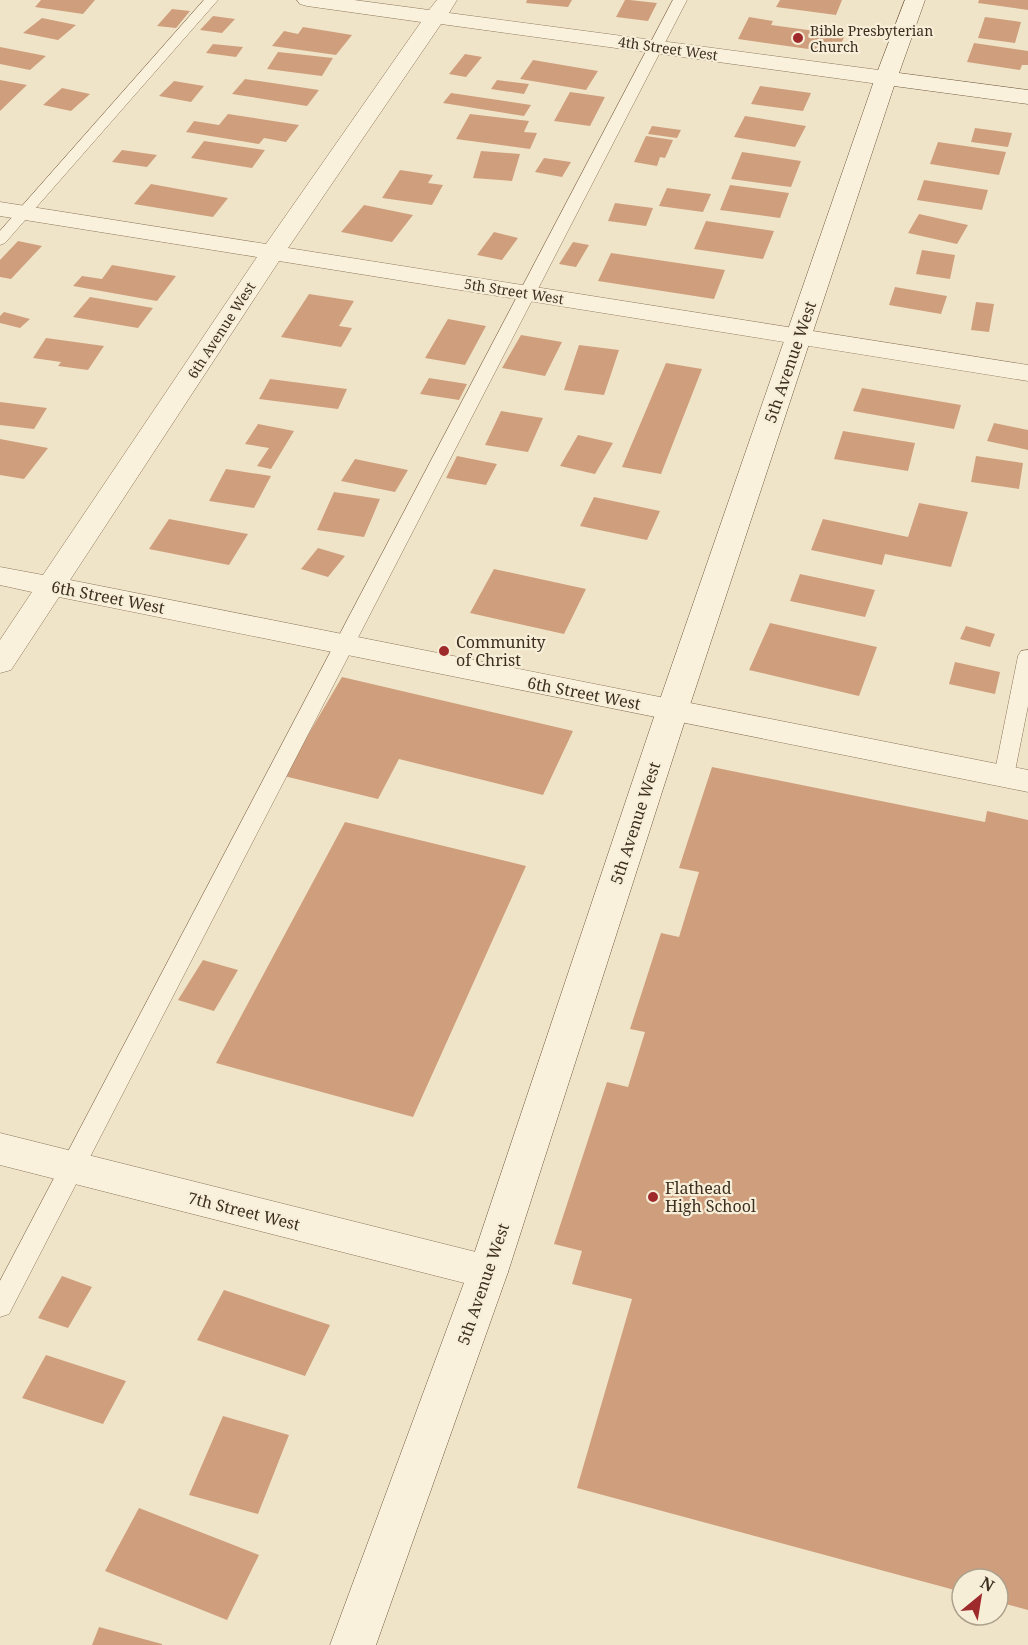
<svg xmlns="http://www.w3.org/2000/svg" width="1028" height="1645" viewBox="0 0 1028 1645" font-family="'Noto Serif',serif">
<style>
.building{fill:#cf9f7d}
.lines{fill:none;stroke-linecap:round;stroke-linejoin:round}
.lane-casing{stroke:#8d765c;stroke-width:1}
.street-casing{stroke:#8d765c;stroke-width:1}
.secondary-casing{stroke:#6f573f;stroke-width:1}
.lane{fill:#faf1dc;fill-rule:evenodd}
.street{fill:#faf1dc;fill-rule:evenodd}
.secondary{fill:#faf1dc;fill-rule:evenodd}
.poi-dot{fill:#9e2a2b;stroke:#f7eed8;stroke-width:2}
.labels{text-anchor:middle;dominant-baseline:central;stroke-width:4.5;stroke-linejoin:round;paint-order:stroke}
.far-poi-label{font-size:14px;fill:#3d2e20;stroke:#f7eed8;text-anchor:start}
.far-street-label{font-size:14px;fill:#3d2e20;stroke:#f7eed8}
.street-label{font-size:16px;fill:#3d2e20;stroke:#f7eed8}
.poi-label{font-size:16px;fill:#3d2e20;stroke:#f7eed8;text-anchor:start}
</style>
<rect width="100%" height="100%" fill="#f0e4c8"/>
<path class="building" d="M41,0H95L83,14L35,7Z
M527,0H572L568,7L526,3Z
M625,0H630L657,3L648,21L616,17Z
M780,0H842L836,15L776,7Z
M979,0H1028V10L978,3Z
M172,9L190,11L176,28L157,26Z
M213,16L235,19L222,33L200,30Z
M749,17L773,21L771,25L845,35L837,53L738,39Z
M985,17L1021,22L1015,43L978,38Z
M42,18L76,25L58,40L23,33Z
M303,27L352,35L336,55L272,46L284,31L298,34Z
M974,43L1028,51V65H1022L1020,70L967,62Z
M213,44L243,47L236,57L206,53Z
M0,47L46,56L30,70L0,64Z
M278,52L333,58L322,76L267,69Z
M465,54L482,57L466,77L449,74Z
M533,60L598,71L586,90L520,79Z
M245,79L319,90L307,106L232,94Z
M0,80L27,85L0,111Z
M497,80L529,84L524,94L491,89Z
M174,81L204,86L191,102L159,96Z
M760,86L811,93L803,111L751,104Z
M62,88L90,94L71,111L43,105Z
M570,92L605,97L590,126L554,121Z
M451,93L531,105L524,116L443,103Z
M228,114L299,125L286,142L264,138L259,144L186,132L194,121L219,125Z
M470,114L529,121L524,132L537,133L530,149L456,139Z
M745,116L806,126L795,147L734,137Z
M652,126L681,130L677,138L648,134Z
M975,128L1012,133L1008,147L971,142Z
M646,136L673,140L665,158L660,157L657,166L634,162Z
M204,141L265,150L252,168L191,158Z
M938,142L1006,152L999,175L930,164Z
M122,150L157,155L147,167L112,162Z
M481,151L520,154L512,181L473,178Z
M742,152L801,161L791,187L731,179Z
M544,158L571,162L562,177L535,172Z
M400,170L433,175L428,183L443,185L432,205L382,198Z
M924,180L988,190L982,210L917,200Z
M151,184L228,198L213,217L134,204Z
M730,185L789,193L780,218L720,210Z
M667,188L711,194L703,212L659,206Z
M615,203L653,208L646,226L608,221Z
M364,205L413,215L392,242L341,232Z
M919,214L968,225L957,244L908,233Z
M706,221L774,231L763,259L694,249Z
M494,232L518,238L502,260L477,255Z
M18,241L42,246L11,279L0,277V260Z
M573,242L589,245L576,267L559,264Z
M922,250L955,255L950,279L916,274Z
M611,253L725,270L714,299L598,281Z
M112,265L176,276L157,301L73,286L82,276L102,279Z
M895,287L947,296L941,314L889,305Z
M309,294L354,301L339,326L352,328L341,347L281,337Z
M90,297L153,308L138,328L73,317Z
M976,302L994,304L989,332L971,330Z
M4,312L30,319L20,328L0,323V316Z
M448,319L486,326L465,365L425,358Z
M521,335L562,342L545,376L502,368Z
M46,338L104,346L88,370L58,366L61,362L33,358Z
M579,345L619,350L604,395L564,390Z
M666,363L702,369L661,474L622,467Z
M429,378L467,384L459,400L420,394Z
M270,379L347,389L338,409L259,399Z
M862,388L961,405L954,429L853,411Z
M0,402L47,408L34,429L0,425Z
M501,411L543,418L528,452L485,445Z
M994,423L1028,430V450L987,441Z
M258,424L294,431L271,469L257,466L269,448L245,444Z
M843,431L915,443L908,471L834,459Z
M578,435L613,443L595,474L560,466Z
M0,439L48,448L24,479L0,475Z
M457,456L497,464L486,485L446,478Z
M976,456L1023,463L1019,489L971,482Z
M355,459L408,470L395,492L341,481Z
M226,469L271,476L254,508L209,501Z
M334,492L380,499L364,537L317,530Z
M594,497L660,511L647,540L580,526Z
M919,503L968,512L951,567L885,554L882,565L811,550L823,519L908,537Z
M169,519L248,534L229,565L149,549Z
M318,548L345,556L328,577L301,569Z
M494,569L586,589L564,634L470,613Z
M800,574L875,590L865,617L790,601Z
M770,623L877,647L859,696L749,670Z
M966,626L995,634L990,647L960,639Z
M955,662L1000,672L995,694L949,684Z
M342,677L573,731L543,795L399,759L378,799L284,776Z
M712,767L985,822L987,811L1028,820V1610L998,1602V1579H962V1592L577,1488L632,1299L572,1284L582,1251L554,1244L607,1082L628,1087L645,1032L630,1029L661,933L679,937L699,872L679,868Z
M345,822L526,866L413,1117L216,1063Z
M203,960L238,970L214,1011L178,1000Z
M62,1276L92,1287L68,1328L38,1318Z
M224,1290L330,1325L305,1376L197,1340Z
M46,1355L126,1381L103,1424L22,1398Z
M223,1416L289,1435L258,1514L189,1495Z
M139,1508L259,1555L227,1620L105,1571Z
M99,1627L162,1644V1645H92Z"/>
<g class="lines">
<defs>
<path id="lane" d="M204,0H218L5,243L0,245V231Z
M673,0H687L9,1314L0,1317V1281Z
M1028,650V706L1014,776L1011,781L1004,783L997,781L994,776L1018,656L1021,651Z"/>
<path id="street" d="M297,0H354L429,10L437,0H457L449,13L886,71L894,73L897,78L894,83L886,85L441,24L288,248L1028,365V381L279,261L70,580L1028,770V792L59,597L11,670L0,673V640L32,592L0,585V567L43,575L257,257L0,216V202L266,244L421,22L307,6L300,4Z
M0,1133L488,1255L502,1260L508,1272L502,1284L488,1289L0,1165Z"/>
<path id="secondary" d="M905,0H925L899,73L1028,90V104L894,86L688,711L508,1272L376,1645H330L468,1272L656,711L875,78Z"/>
</defs>
<use href="#lane" class="lane-casing"/>
<use href="#street" class="street-casing"/>
<use href="#secondary" class="secondary-casing"/>
<use href="#lane" class="lane"/>
<use href="#street" class="street"/>
<use href="#secondary" class="secondary"/>
</g>
<g class="poi-dot">
<circle cx="798" cy="38" r="6"/>
<circle cx="444" cy="651" r="6"/>
<circle cx="653" cy="1197" r="6"/>
</g>
<g class="labels">
<g class="far-poi-label">
<text x="810" y="30">Bible Presbyterian<tspan x="810" dy="16">Church</tspan></text>
</g>
<g class="far-street-label">
<text transform="translate(668 48) rotate(8)">4th Street West</text>
<text transform="translate(514 291) rotate(9)">5th Street West</text>
<text transform="translate(221 330) rotate(-57)">6th Avenue West</text>
</g>
<g class="street-label">
<text transform="translate(790 362) rotate(-71)">5th Avenue West</text>
<text transform="translate(108 597) rotate(11)">6th Street West</text>
<text transform="translate(584 693) rotate(11)">6th Street West</text>
<text transform="translate(635 823) rotate(-72)">5th Avenue West</text>
<text transform="translate(244 1211) rotate(14)">7th Street West</text>
<text transform="translate(483 1284) rotate(-71)">5th Avenue West</text>
</g>
<g class="poi-label">
<text x="456" y="642">Community<tspan x="456" dy="18">of Christ</tspan></text>
<text x="665" y="1188">Flathead<tspan x="665" dy="18">High School</tspan></text>
</g>
</g>
<g transform="translate(980 1597) rotate(30)"><circle r="28" fill="#f7eed8" stroke="#ada18e" stroke-width="1.5"/>
<path d="M0-4.5L10 22L0 15L-10 22Z" fill="#9e2a2b"/>
<text y="-9" font-size="16" font-weight="bold" text-anchor="middle" fill="#3d2e20">N</text>
</g>
</svg>
